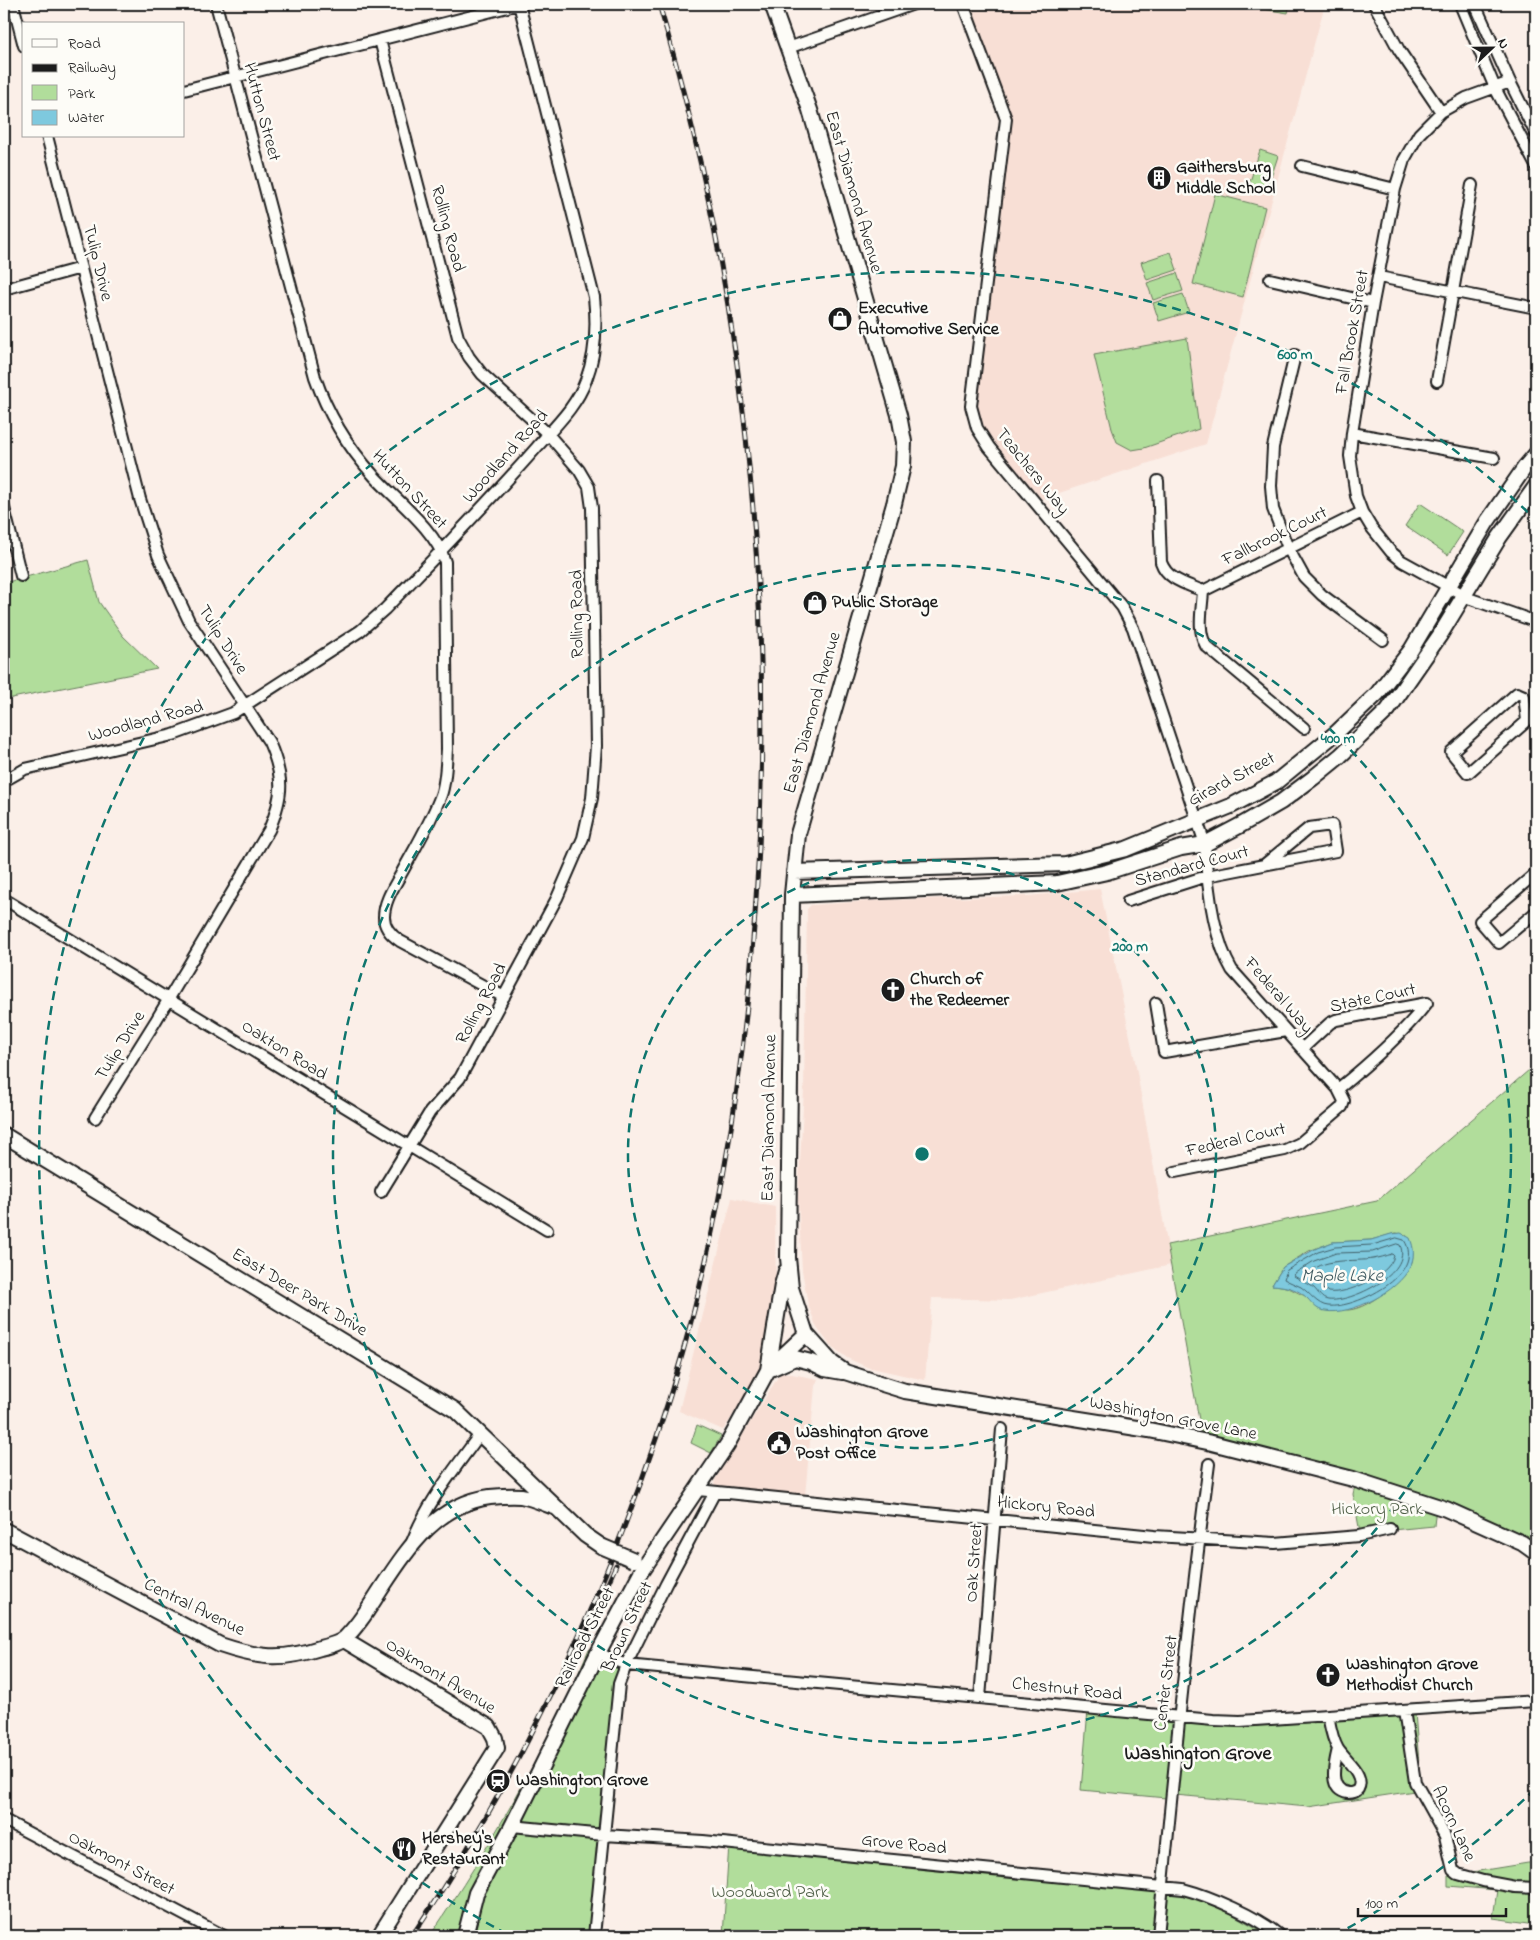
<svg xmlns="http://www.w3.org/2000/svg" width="1540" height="1940" viewBox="0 0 1540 1940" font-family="'Indie Flower',sans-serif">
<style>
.built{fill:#f8dfd5}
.green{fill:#b1dd9b;stroke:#667c5c;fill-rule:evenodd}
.water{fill:#7ec9de;stroke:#578490}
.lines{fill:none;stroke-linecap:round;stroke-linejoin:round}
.shore{stroke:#43616a;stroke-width:1}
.street-casing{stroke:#1c1c1c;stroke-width:14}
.secondary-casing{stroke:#1c1c1c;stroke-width:18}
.street{stroke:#fdfcf7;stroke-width:10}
.secondary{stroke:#fdfcf7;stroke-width:14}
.rail-casing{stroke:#1c1c1c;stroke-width:5}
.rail{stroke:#fdfcf7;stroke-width:3;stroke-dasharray:9;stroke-linecap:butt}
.secondary-bridge-casing{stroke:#1c1c1c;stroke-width:18;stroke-linecap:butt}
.secondary-bridge{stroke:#fdfcf7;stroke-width:14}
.ring{fill:none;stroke:#0f766e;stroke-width:2.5;stroke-dasharray:9 6}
.labels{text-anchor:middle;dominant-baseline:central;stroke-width:5;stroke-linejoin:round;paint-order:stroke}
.street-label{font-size:18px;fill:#1c1c1c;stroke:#fdfcf7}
.poi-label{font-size:18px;font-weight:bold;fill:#1c1c1c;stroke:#fdfcf7;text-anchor:start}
.park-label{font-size:18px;fill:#506048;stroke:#fdfcf7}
.water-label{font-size:19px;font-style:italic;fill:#3e5960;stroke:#fdfcf7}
.quarter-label{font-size:20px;font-weight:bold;fill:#1c1c1c;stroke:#fdfcf7}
.centre{fill:#0f766e;stroke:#fdfcf7;stroke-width:2.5}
.ring-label{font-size:15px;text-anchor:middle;font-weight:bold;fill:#0f766e;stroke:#fdfcf7;stroke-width:5;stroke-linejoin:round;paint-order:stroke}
</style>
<rect width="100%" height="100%" fill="#fbefe8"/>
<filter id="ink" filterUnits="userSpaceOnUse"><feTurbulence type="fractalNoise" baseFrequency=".02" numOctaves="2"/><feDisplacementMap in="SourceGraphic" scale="10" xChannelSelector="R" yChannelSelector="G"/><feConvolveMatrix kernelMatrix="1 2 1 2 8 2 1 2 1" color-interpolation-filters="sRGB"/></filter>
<g filter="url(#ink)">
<path class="built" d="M969,4H1325L1206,444L1041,499L980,426L975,406L1010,123Z
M1100,889L1135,1061L1171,1265L1010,1300L932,1298L925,1380L867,1367L847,1358L830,1345L817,1328L808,1305L802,1270L798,1199L804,1089L807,909L811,905L887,900L1028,896Z
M732,1198L775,1207L776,1305L767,1347L760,1368L747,1395L723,1430L679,1411Z
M781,1372L818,1379L815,1386L805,1496L714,1485L715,1480Z"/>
<path class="green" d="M1232,4H1290L1288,13Z
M1260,150L1278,156L1267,190L1249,185Z
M1215,194L1265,207L1243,297L1193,284Z
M1171,252L1177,270L1147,280L1141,262Z
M1177,273L1183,291L1153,300L1147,283Z
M1183,294L1189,312L1159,321L1153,303Z
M1187,338L1199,429L1144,448L1132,450L1117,442L1112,429L1094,355Z
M1420,503L1463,532L1448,555L1405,526Z
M88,560L99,602L123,636L157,669L12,698L4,701V583Z
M1536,1064V1548L1465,1509L1420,1493L1314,1463L1202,1436L1167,1245L1377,1201ZM1396,1233L1406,1235C1416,1258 1416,1263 1397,1281C1386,1292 1365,1309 1348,1310C1342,1310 1315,1300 1308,1297C1292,1291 1291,1286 1272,1285L1283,1267L1309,1251L1333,1242L1371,1240Z
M697,1425L721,1436L711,1453L691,1443Z
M1356,1482L1436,1506L1434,1526L1360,1533L1353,1494Z
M589,1649L620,1667L591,1936H430C491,1845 546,1750 589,1649Z
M1088,1710L1174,1719L1166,1798L1081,1790Z
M1415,1712L1421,1790L1308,1807L1175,1795L1182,1719Z
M729,1844L1161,1889L1156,1936H723Z
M1528,1863H1536V1924L1493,1918L1497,1890L1448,1886V1876Z
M1166,1890L1196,1895L1219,1905V1907L1271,1936H1161Z"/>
<path class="water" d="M1401,1233L1410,1238C1414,1248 1415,1257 1410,1267C1399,1291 1351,1316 1325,1311C1316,1310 1313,1304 1307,1298C1297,1288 1285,1286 1272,1285L1283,1267L1317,1248L1333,1242L1371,1240L1391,1234Z"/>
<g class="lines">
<path class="shore" d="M1397,1238L1404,1240C1427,1274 1355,1309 1328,1306C1317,1305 1310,1293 1301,1287C1295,1284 1289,1282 1284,1279L1287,1270L1318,1252L1335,1247L1372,1245Z
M1397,1244L1400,1245C1413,1273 1351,1303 1328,1300C1321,1299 1319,1293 1314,1288C1308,1283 1300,1280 1294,1276L1295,1273L1314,1261L1336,1253L1372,1252Z
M1392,1254L1394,1256C1389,1276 1347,1295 1328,1292L1309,1275C1319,1257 1355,1262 1373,1259C1379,1258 1386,1256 1392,1254Z"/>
<defs>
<path id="street" d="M13,4L24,46
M216,4L315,377C328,415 348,447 374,476C396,500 437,531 445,562L447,749C446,764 446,781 441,795C431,822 415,848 401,874C394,887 384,901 384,917C384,928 391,935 400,941L504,997
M963,4L1006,119L971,406L977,428L989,447L1122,607L1133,628L1205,844C1207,883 1213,938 1232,970L1338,1089L1344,1101L1342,1107L1300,1143L1285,1150L1175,1172
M1374,4L1399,50L1441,112
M1460,4L1495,88L1536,166
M1475,4L1510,82L1536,134
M380,40L458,337L469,357L482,374L548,434L579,470L589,487L592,508L596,746L592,798L583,838L557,898L460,1078L430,1112L381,1192
M788,48L914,4
M1510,82L1466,98L1441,112L1419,134L1404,160L1395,189L1373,303L1352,433L1350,456L1356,496L1362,512L1371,527L1391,552L1402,561L1471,599L1531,620L1536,623
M184,90L519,4
M47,136L140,499L158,555L189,621L269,742C284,777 284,794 269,830L155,1022L95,1118
M1302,166L1395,189
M1379,277L1536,308
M1270,279L1373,303
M4,289L81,268
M1295,355L1273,447L1271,486L1273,509L1288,548L1304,577L1322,595L1383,640
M1437,381L1472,185
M1352,433L1494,458
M1158,481L1161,562C1167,580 1187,584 1203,591
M4,508L21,576
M1203,591C1202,609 1197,630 1206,646L1304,728
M1203,591L1362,512
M1517,693L1524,696L1527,721L1468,773L1451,752Z
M4,781L25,769L173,735L233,713L360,631L385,609C436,556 488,503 537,447C555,426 576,407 586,380C596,354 597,325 594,297L519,4
M1536,873L1480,921L1499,943L1536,912
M4,899L547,1230
M1128,901L1207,876L1336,851L1332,825L1309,828L1265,864
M1156,1003L1164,1052L1286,1031
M1303,1048L1330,1023L1336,1020L1427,1003
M1338,1089C1370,1063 1402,1035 1427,1003
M698,1490L1154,1536L1275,1543L1359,1536L1390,1529
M412,1542C427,1502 455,1469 480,1434
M598,1653L626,1665L1213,1720L1240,1721L1536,1701
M980,1698L1002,1429
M1404,1710L1415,1782L1445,1836L1453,1870L1458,1874L1483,1881L1515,1887L1536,1888
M1328,1715C1330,1726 1332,1739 1338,1749C1343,1758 1366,1775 1358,1789C1356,1792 1351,1793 1348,1793C1327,1790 1335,1762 1338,1749
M4,1820L224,1936
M512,1826L604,1835L703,1841L1183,1889C1210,1896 1259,1917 1280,1936
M594,1936L619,1684L626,1665L666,1584L715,1492
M1158,1936C1173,1779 1188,1621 1209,1464"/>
<path id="secondary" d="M772,4L810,110L899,415L904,442L903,466L894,504L798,834L792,895L788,1258L791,1288L806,1334L832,1363L845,1372L876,1382L905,1391L1149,1430L1212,1443L1353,1479L1446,1509L1522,1543L1536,1553
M794,872L1065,864L1126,849L1231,806L1276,782L1336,733L1377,694L1411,650L1487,522L1525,467L1536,454
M792,895L1057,883L1107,872L1181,848L1205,844L1241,825L1281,802L1313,778L1340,756L1388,710L1440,635L1499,538L1536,486
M4,1135L455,1410L585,1535L601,1546
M775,1363L806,1334
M768,1370L795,1358L811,1362L825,1369L842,1372
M4,1530L220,1645C259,1658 280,1661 320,1648C328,1646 339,1644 345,1638C360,1624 371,1604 383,1586C410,1545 438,1504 490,1497C500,1496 511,1495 521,1496C532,1498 543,1503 554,1507
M344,1640L489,1727L495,1738L497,1748L379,1936
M465,1936L476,1893L512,1826L598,1653L641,1572L727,1445L768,1370L782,1285L786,1271"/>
</defs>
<use href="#street" class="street-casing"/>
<use href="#secondary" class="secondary-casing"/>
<use href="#street" class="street"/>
<use href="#secondary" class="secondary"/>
<defs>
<path id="rail" d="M569,1673L616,1565
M412,1936C515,1782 597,1614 656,1439C708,1286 737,1124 751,964C780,642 751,314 659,4"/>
</defs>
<use href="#rail" class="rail-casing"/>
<use href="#rail" class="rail"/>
<defs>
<path id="secondary-bridge" d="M601,1546L634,1560"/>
</defs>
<use href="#secondary-bridge" class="secondary-bridge-casing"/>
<use href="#secondary-bridge" class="secondary-bridge"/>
</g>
</g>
<g class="ring">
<circle cx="922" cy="1154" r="294"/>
<circle cx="922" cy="1154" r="589"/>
<path d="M1535 1789A883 883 0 0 1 1337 1934M507 1934A883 883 0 1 1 1535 519"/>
</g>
<defs>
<symbol id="building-disc" viewBox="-11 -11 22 22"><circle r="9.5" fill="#1c1c1c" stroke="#fdfcf7"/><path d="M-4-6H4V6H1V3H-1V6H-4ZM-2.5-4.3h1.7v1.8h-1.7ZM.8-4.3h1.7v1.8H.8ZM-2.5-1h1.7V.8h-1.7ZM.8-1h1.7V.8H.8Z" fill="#fff"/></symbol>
<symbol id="shop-disc" viewBox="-11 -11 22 22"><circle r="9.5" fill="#1c1c1c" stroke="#fdfcf7"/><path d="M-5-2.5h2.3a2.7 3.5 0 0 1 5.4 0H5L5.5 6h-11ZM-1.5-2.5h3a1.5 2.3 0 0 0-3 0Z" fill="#fff"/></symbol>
<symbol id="church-disc" viewBox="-11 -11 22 22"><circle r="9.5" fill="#1c1c1c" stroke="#fdfcf7"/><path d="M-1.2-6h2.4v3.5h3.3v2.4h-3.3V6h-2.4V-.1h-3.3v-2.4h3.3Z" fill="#fff"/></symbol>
<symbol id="civic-disc" viewBox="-11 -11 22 22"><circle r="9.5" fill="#1c1c1c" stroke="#fdfcf7"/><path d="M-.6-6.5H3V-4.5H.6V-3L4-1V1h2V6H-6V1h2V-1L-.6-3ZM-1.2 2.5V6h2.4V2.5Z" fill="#fff"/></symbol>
<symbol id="station-disc" viewBox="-11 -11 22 22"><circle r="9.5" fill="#1c1c1c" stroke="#fdfcf7"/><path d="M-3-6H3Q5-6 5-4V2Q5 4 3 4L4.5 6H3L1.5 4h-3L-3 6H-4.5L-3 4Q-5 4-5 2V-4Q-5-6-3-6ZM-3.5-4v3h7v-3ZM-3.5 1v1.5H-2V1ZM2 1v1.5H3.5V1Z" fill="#fff"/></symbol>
<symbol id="restaurant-disc" viewBox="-11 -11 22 22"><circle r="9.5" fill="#1c1c1c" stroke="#fdfcf7"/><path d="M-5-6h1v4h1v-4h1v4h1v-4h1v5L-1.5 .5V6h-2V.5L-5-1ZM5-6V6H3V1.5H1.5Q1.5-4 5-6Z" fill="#fff"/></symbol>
</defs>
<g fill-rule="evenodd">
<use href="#building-disc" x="1145" y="164" width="28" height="28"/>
<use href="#shop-disc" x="826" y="305" width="28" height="28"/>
<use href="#shop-disc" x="801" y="589" width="28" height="28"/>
<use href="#church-disc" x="879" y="976" width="28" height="28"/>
<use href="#civic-disc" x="765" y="1429" width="28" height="28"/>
<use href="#church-disc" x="1314" y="1661" width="28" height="28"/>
<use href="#station-disc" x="484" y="1767" width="28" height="28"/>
<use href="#restaurant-disc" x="390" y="1835" width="28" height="28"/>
</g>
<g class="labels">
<g class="street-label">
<text transform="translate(261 112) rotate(75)">Hutton Street</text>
<text transform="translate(853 192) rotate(74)">East Diamond Avenue</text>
<text transform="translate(447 229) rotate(75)">Rolling Road</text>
<text transform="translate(97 263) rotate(76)">Tulip Drive</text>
<text transform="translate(1353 332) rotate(-80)">Fall Brook Street</text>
<text transform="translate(506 457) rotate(-48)">Woodland Road</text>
<text transform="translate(1032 472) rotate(51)">Teachers Way</text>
<text transform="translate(409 490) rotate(47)">Hutton Street</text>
<text transform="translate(1275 537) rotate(-26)">Fallbrook Court</text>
<text transform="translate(578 614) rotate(-91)">Rolling Road</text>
<text transform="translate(222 640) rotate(58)">Tulip Drive</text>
<text transform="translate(813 713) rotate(-74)">East Diamond Avenue</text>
<text transform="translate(146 722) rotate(-15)">Woodland Road</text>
<text transform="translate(1232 780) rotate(-28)">Girard Street</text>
<text transform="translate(1192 867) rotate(-15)">Standard Court</text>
<text transform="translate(1278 996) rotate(49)">Federal Way</text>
<text transform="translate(1373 999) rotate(-12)">State Court</text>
<text transform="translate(482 1004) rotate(-62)">Rolling Road</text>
<text transform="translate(121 1046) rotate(-58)">Tulip Drive</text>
<text transform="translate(284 1051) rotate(32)">Oakton Road</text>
<text transform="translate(770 1118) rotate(-89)">East Diamond Avenue</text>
<text transform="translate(1236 1141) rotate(-13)">Federal Court</text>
<text transform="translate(299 1293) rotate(31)">East Deer Park Drive</text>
<text transform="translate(1173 1419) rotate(11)">Washington Grove Lane</text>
<text transform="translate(1046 1508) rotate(6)">Hickory Road</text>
<text transform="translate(975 1563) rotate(-86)">Oak Street</text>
<text transform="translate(194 1608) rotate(26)">Central Avenue</text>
<text transform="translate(628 1627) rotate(-65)">Brown Street</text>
<text transform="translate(586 1638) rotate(-63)">Railroad Street</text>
<text transform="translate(440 1677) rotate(32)">Oakmont Avenue</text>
<text transform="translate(1167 1683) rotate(-83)">Center Street</text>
<text transform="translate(1067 1690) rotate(6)">Chestnut Road</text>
<text transform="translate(1453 1824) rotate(65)">Acorn Lane</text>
<text transform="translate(904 1845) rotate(6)">Grove Road</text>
<text transform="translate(121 1864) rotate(28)">Oakmont Street</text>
</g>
<g class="poi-label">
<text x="1176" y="168">Gaithersburg<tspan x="1176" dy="21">Middle School</tspan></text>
<text x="858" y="309">Executive<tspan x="858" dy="21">Automotive Service</tspan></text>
<text x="832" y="603">Public Storage</text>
<text x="910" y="980">Church of<tspan x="910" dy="21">the Redeemer</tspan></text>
<text x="796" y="1433">Washington Grove<tspan x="796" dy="21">Post Office</tspan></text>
<text x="1346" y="1665">Washington Grove<tspan x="1346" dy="21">Methodist Church</tspan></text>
<text x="516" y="1781">Washington Grove</text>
<text x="422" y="1839">Hershey's<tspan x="422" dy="21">Restaurant</tspan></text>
</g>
<g class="park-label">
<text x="1377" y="1510">Hickory Park</text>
<text x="770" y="1893">Woodward Park</text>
</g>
<g class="water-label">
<text x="1342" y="1276">Maple Lake</text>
</g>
<g class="quarter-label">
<text x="1198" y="1754">Washington Grove</text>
</g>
</g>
<circle cx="922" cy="1154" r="8" class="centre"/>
<g class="ring-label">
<text x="1295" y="359">600 m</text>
<text x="1338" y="743">400 m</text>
<text x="1130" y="951">200 m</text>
</g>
<rect width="1540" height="1940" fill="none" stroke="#fdfcf7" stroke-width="20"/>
<rect x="10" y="10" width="1520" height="1920" fill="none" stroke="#1c1c1c" stroke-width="2" filter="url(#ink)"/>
<rect x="22" y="22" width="162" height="115" fill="#fdfcf7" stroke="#a3a29f"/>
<rect x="32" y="39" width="25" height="8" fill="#fdfcf7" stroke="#a3a29f"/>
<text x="68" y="48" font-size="15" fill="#1c1c1c">Road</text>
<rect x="32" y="64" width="25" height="8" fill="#1c1c1c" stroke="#a3a29f"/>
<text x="68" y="72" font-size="15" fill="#1c1c1c">Railway</text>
<rect x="32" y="85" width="25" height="15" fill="#b1dd9b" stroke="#a3a29f"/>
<text x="68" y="98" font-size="15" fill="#1c1c1c">Park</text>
<rect x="32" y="110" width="25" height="15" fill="#7ec9de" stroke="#a3a29f"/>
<text x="68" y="122" font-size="15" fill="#1c1c1c">Water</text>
<g transform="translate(1492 48) rotate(68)" stroke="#fdfcf7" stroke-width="4" paint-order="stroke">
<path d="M0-4L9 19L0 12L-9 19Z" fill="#1c1c1c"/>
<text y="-8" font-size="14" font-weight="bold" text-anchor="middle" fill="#1c1c1c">N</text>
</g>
<path d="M1358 1908v8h148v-8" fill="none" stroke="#1c1c1c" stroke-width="2.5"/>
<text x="1365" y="1908" font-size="15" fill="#1c1c1c" stroke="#fdfcf7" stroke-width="4" paint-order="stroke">100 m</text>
</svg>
